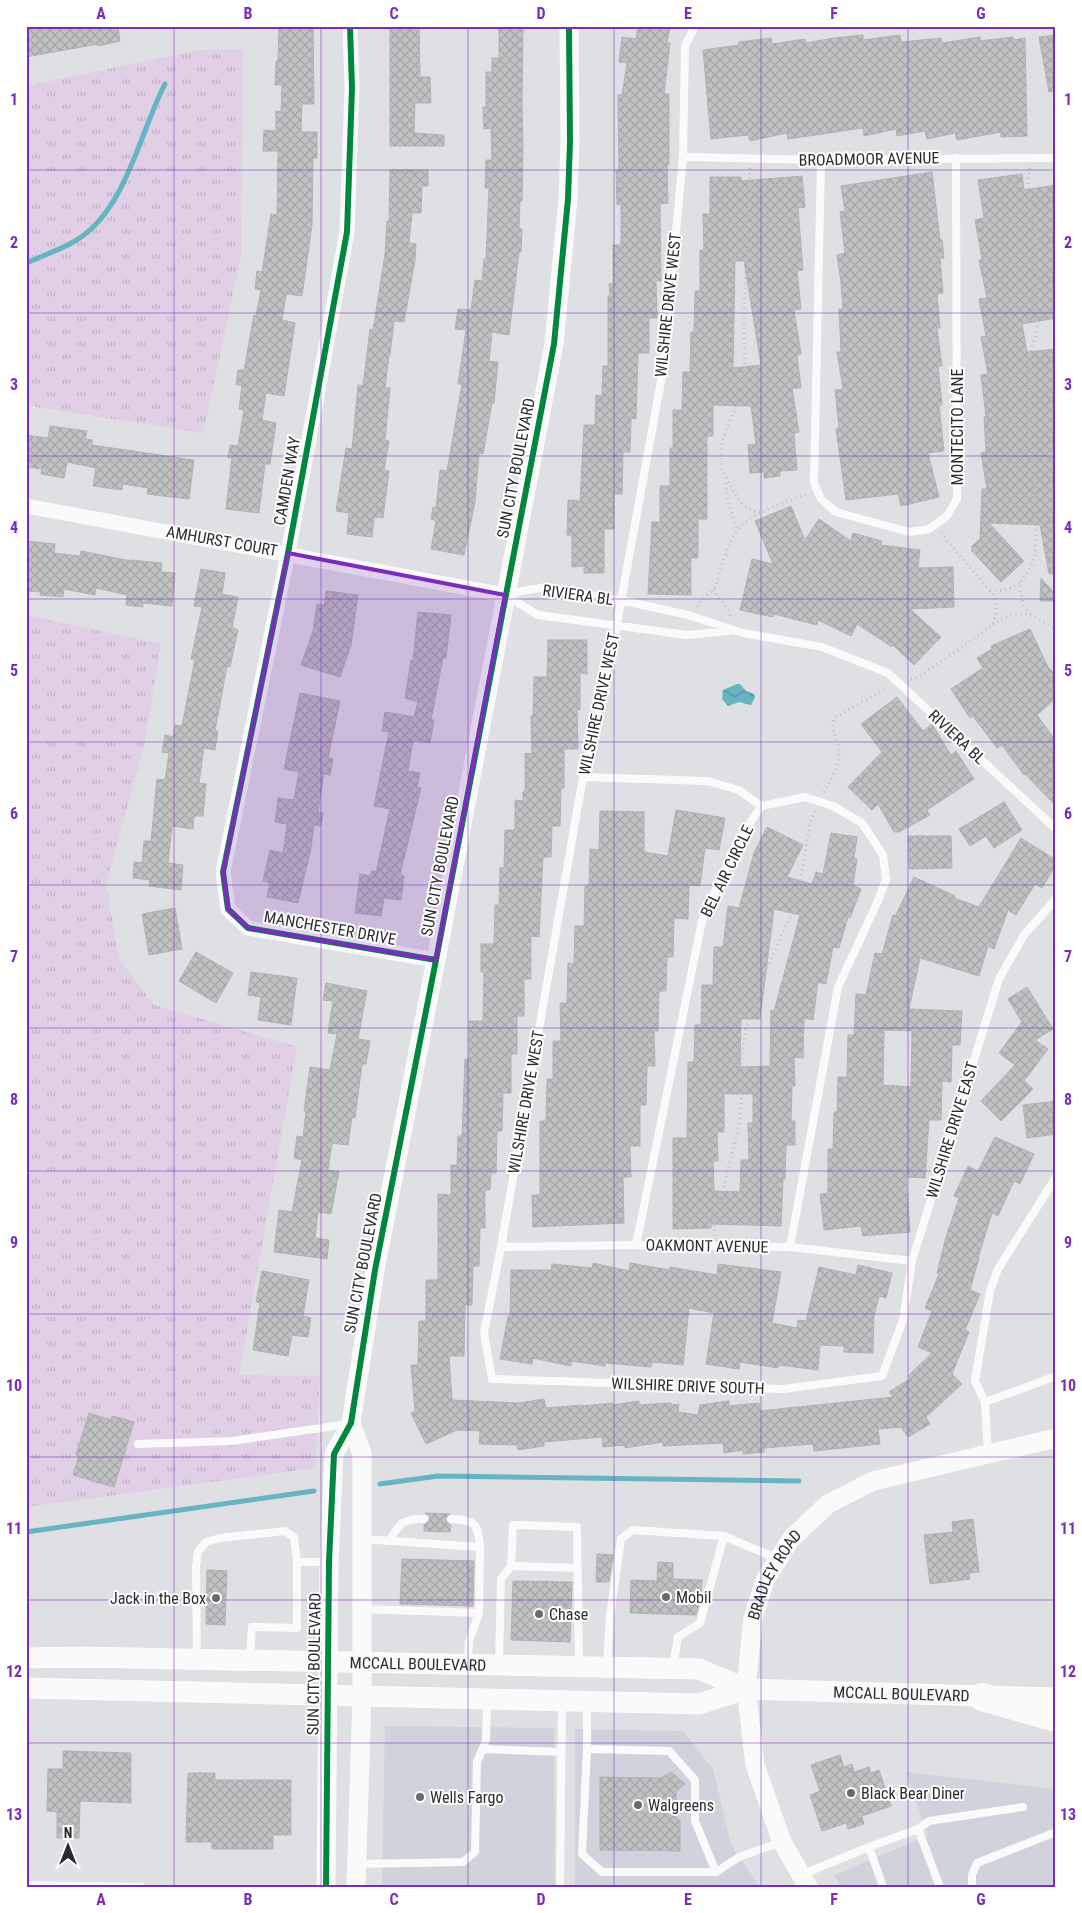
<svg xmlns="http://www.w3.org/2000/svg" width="1082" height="1913" viewBox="0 0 1082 1913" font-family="'Roboto Condensed',sans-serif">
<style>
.built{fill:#d0d3db}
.grass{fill:url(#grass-tufts)}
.water{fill:url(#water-waves)}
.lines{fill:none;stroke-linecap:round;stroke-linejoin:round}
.stream{stroke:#67b4c5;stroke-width:5}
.building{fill:url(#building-cross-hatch);stroke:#b1b2b4;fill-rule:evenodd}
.path{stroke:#c0c0c2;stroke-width:3;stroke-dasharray:1 4;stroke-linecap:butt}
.service{stroke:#fafafb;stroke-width:8}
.minor{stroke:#fafafb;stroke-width:15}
.tertiary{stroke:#fafafb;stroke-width:19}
.secondary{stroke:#fafafb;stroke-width:21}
.motorway{stroke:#fafafb;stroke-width:28}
.cycleway-casing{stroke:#fff;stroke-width:9}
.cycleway{stroke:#00873e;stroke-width:6}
.marked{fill:#7b2cbf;fill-opacity:0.2;stroke:#7b2cbf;stroke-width:4;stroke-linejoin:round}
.grid{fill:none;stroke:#7b2cbf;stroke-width:1;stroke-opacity:0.55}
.poi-dot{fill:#696a6d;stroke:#fff;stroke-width:2}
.labels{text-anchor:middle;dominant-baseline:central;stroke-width:4;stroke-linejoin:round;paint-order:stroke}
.street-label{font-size:16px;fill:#2a2b2d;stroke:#fff}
.poi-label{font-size:16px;fill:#2a2b2d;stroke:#fff;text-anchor:start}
.neatline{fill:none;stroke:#7b2cbf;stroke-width:2}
.grid-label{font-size:16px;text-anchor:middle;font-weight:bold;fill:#7b2cbf}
</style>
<defs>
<pattern id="grass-tufts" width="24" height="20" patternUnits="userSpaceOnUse" patternTransform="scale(1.25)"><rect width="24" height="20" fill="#e0cfe5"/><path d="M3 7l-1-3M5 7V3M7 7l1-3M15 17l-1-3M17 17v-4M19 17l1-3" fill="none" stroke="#c0b2c5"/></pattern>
<pattern id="water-waves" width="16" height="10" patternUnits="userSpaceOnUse" patternTransform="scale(1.25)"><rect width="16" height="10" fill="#67b4c5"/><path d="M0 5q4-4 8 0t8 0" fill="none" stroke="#5593a0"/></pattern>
<pattern id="building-cross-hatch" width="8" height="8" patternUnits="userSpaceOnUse" patternTransform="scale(1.25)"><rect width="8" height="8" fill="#c0c1c3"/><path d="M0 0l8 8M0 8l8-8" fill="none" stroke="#a5a6a8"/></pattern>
</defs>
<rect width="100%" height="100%" fill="#dfe0e3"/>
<path class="built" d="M385,1726L554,1728L555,1887H382Z
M575,1729L683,1731L713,1769L731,1845L760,1887H575Z
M906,1772L1056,1789V1887H842L834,1875L928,1836Z"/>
<path class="grass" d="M243,49L241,257L203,433L36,407L26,401V86L199,50Z
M26,615L161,644L144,746L106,885L119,959L154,1005L297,1047L239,1375L320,1376L315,1468L26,1507Z"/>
<path class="water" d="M737,684H740L746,691L754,694L755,698L751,705L739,702L728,706L722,699L723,690Z"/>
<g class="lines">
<path class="stream" d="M26,263C42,256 60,250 75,241C126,211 139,134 165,84
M380,1484L438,1476L799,1481
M26,1532L314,1491"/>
</g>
<path class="building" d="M44,26H118L120,41L98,46V44L26,57V30Z
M279,26H313L314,104H302L301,132H317V158H313L312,225L302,296L286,294L282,320L295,323L284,396L266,393L262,420L276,423L270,464H265L259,513L226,509L232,458H228L230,445L238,446L244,410L239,409L242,385H236L238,370H244L254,315L256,316L261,290L255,289L257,271L262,272L271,214L277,215L278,151H263L264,130L276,131V111L281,112L282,85H275L276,61H278Z
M390,26L419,27L420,77H430L431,103H415L414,133L444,135V146H390Z
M499,26H523L522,104L523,149L522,201H520L519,229H522L521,252H519L509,335L492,332L489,361L498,362L494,403H492L483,454L479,453L475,502L464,555L431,549L436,521L431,519L433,507L436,508L440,470L447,471L462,384H458L466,330L455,329L458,309L471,310L475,280L482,281L484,259H486L489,188H485L486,160H492L491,128L484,129L483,107H486V72H492V58H499Z
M638,26H670L667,43H670L664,94H669V165H667L668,203L660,204L661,281H656L657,318H649V353H638L636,419L631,418L630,452H623L622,494H614V529H604V573H584V566L572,567V535H567L568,500L580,501L584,425H595L596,395L602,396L603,366H608V296H610L609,284H613V245H621V204L617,205L616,170H619L618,95H622L627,63L619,62L622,37L636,39Z
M863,35V40L900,35L901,42L941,38L942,43L980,37V41L1013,37V40L1025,38L1027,136L1001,137V132L957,140L955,133L927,139L925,131L897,136L896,129L864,136L863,128L788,139L787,133L750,141L748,135L711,139L703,50L739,45V42L771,38L772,44L805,39L806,43L834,38Z
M1056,35V91L1049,92L1039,37Z
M390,170H428V186H422L421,213H412L409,243L416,244L415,260L404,322L394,321L390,355H389L385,388H390L385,440L389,441L384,470L389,471L383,518L374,517L372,537L347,534L349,513L336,511L346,448L352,449L358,385L363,386L370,329L373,330L385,254L387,221L389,222Z
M932,172L940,240H942L944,258H940L943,293L937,294L940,328H937L942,366H938L942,405H939L944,451L928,453L939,497L901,506L898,494L846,500L836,429L839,428L835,390L843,389L837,352H841L839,309H843L841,282L837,255L845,253L840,212L845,211L841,186Z
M1022,174L1024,190L1056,185V318L1022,324L1027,352L1056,349V574H1049L1040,525L989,523L1024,561L1001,582L972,551V546L980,539L982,489H987L981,453L986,452L984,417L986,416L981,375L988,374L981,337L986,336L979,299L987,298L979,260L982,259L975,220L984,218L978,180Z
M802,176L805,207L798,208L803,270L797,271L801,309L794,310L801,354L797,355L801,388H792L799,432L794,433L797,470L780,471V476L764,478V472L750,473L748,445L756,444L751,406L713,405V436H707V519H698V558H691V595L648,594L652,522H660V486H670V448H673V410H682L683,372H690L691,332H694L695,291H700V250H704L703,214H710V177H741V181ZM735,261H744L761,365L733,368Z
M50,426L87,431L85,439L92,440V445L194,460L189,499L147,494L148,488L123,484L122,490L93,486L96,468L67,462L64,478L41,474L42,469L26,467V435L48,438Z
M791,506L805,540L819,519L851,541L853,533L882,541L881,545L920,550L918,568L953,567L954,607L910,609L941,637L914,665L893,645L892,647L857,624L851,636L818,620L817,625L774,614L773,617L740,610L752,559L773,564L755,521Z
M26,541L55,544L54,553L80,556L81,551L131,561V560L162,563L161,572L175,573L172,606L143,603V607L126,605L127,595L96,588L95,595L64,589L63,597L40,595L41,592L26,591Z
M201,569L225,573L222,594L238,597L232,628L238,630L230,667L227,666L215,731H218L215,750L204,748L199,783L206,784L203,816H194L193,829L172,826L168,863L183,865L181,890L149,886L150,880L133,878L134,862L142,863L144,841H151L157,779L165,780L169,753L162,752L165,735L173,737L175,725L182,726L195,659H191L202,607L194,606Z
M1041,578L1056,595V601H1040Z
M326,591L358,595L351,645L340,677L301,665L313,631L317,604L324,605Z
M418,612L451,615L446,658H443L431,720H434L430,743L413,740L408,771L420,773L417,787L421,788L400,875L404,876L401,900L384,898L381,916L355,913L360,874L371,876L372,871L376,872L390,809L374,806L389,732L382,731L385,712L414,717L418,702L405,698L411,660L413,661Z
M1030,629L1048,667L1056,675V698L1037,715L1056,741V806L1025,774L1024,775L1002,745L997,748L973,716L970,718L951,689L983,668L977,658L992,649L991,646Z
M548,640H587V674L580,673V710H577L578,749H564V788H561L560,826H552L551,857H543L539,937L531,936V979H524V1016H517V1054H511V1093H503L502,1131H497L496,1173H491L490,1190H485V1228H480L479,1266H473L472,1305H465L464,1356H449L452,1400L519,1403L544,1399L546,1408L582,1405V1406L613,1403V1405L639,1401V1405L671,1403V1405L679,1404L678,1412L698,1415L700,1405L729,1401V1406L759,1403L760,1411L893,1397L889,1392L910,1379L908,1376L932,1353L918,1347L932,1311L925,1308L939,1274L937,1273L946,1237L959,1198L954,1196L968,1166L978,1171L995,1137L1034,1154L1020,1184L1014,1181L998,1216L992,1213L978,1258H979L970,1290L980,1294L965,1330L969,1332L952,1374L962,1384L926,1417L930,1424L908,1437L901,1427L878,1429L880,1444L814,1451L813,1444L764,1448V1452L743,1454V1450L724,1453L723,1443L663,1446V1442L625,1448V1445L603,1447L602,1437L544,1442V1446L518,1450L517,1445L479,1444L480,1431L457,1430L426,1444L411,1413L415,1411L411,1365H418L419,1321H426V1280H438V1194L451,1195V1165H457L458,1136H462L465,1059H469V1021H483L484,972H481V944H494L495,905H499L500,868H504L505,830H515V800L523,801V792H525V753L532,754L531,716H533L534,677H547Z
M300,693L340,701L328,758L333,759L330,775L324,774L318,812L323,813L321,826L314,825L311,848L298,903L267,897L270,883L263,881L270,850L283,853L287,824L275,822L278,798L294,800L299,772L284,769Z
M897,697L923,731L932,724L951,755L956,751L974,779L927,810L930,815L899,832H894L878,804L872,810L848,787L882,752L861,724Z
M1004,802L1022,830L994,848L986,836L970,846L959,829Z
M676,810L725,818L719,850L705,848L700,886L689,885L688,919L674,918L673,957H667L666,991H659L658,1031H654L655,1066H647L646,1105H640V1146H630L631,1177H623L624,1223L533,1227L532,1195H540V1121H546L547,1079H553V1041H561L560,1003H567L568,963L574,964L575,926H584L585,886H589L590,849L599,850L600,811L644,812V852L668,856Z
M767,827L803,845L787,877L812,884L816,872L823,874L831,833L857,837L854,858L857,859L853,885L861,889L850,918L848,917L839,948L833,947L826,984L818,982L813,1020L804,1018L803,1058L794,1057L795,1086H792L791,1121H795V1145H786L785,1179H783L781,1226L711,1224V1228L673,1229V1138H687L688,1062H694L695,1025H701L702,985H713L714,947H723L728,906L739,908L754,853ZM774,909L800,915L774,1011L771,1010L770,1066L740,1067L741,1019H760ZM724,1094H753V1123H748L749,1160H741L740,1192L714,1191L713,1161H718L717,1132H724Z
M908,836H951L952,868L909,869Z
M1021,838L1056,860V865L1042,888L1035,884L1016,915L1008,910L994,949L988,946L979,976L920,958L909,1009L962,1011L960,1045H952L951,1082L942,1081L941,1120H929L925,1178L906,1177L910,1232L863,1236L861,1226L824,1230L820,1194L828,1193V1149H833L834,1112H837L838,1077H847L848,1035H854L856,994L866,995L875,953L882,954L893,915H896L914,877L955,896L954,898L979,907ZM884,1030L912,1031L911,1087L883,1085Z
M175,908L182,949L149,955L142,914Z
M196,952L233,973L216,1003L179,981Z
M251,972L297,978L291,1025L258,1020L261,997L248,995Z
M326,983L367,991L358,1039L370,1041L366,1064H362L355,1118L352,1117L348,1145L332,1143L328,1170L339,1172L331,1214L318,1212L315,1238L329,1240L327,1259L274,1252L279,1210L292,1212L302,1160L294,1158L297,1136L303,1137L306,1111H304L310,1067L330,1070L337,1034L328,1033L333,1001L323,1000Z
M1027,987L1053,1029L1035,1040L1048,1049L1024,1081L1033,1089L1001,1121L981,1101L1015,1065L999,1053L1022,1022L1008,999Z
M1056,1101V1134L1027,1138L1023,1105Z
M593,1263L629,1271L630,1263L670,1270V1267L717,1275L718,1264L781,1272L772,1323L797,1328L798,1320L806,1321L819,1267L856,1275L858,1265L892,1273L886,1298L879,1296L874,1316L873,1353L844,1352V1346L820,1345L818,1370L779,1365L778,1368L740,1362L739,1369L706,1364L714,1313L689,1308L683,1365L652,1362L651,1367L605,1363V1366L572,1361L570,1366L533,1358L532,1364L500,1359L508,1316L510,1317L511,1270H551L552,1264L592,1268Z
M262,1271L309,1280L303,1316L311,1318L308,1337L292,1335L288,1356L253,1350L260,1303L256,1302Z
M89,1413L111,1420L113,1416L134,1422L114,1487L73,1475L79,1456L76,1455Z
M425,1513L450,1514L445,1519L448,1523L451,1525L450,1532L424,1531V1525L430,1520L429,1516Z
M973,1519L979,1572L969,1573L970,1579L930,1584L924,1535L953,1532L952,1522Z
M597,1554L613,1555L609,1582H596Z
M402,1559L474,1561L473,1606L400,1604Z
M658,1562L673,1563V1579L702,1580L701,1598L696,1615L630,1613L631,1580L657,1581Z
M207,1570L227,1571L225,1625L206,1624Z
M513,1581L572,1582L570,1642L511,1640Z
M63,1751L131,1753V1803L80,1801L79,1838H57V1812L47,1811L48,1769H63Z
M840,1755L844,1767L852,1764L854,1772L869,1767L871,1773L879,1770L891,1806L862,1816L864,1824L848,1829L846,1823L822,1831L810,1795L820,1791L811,1765Z
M671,1772L685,1784L676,1791V1819L680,1820V1851L600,1850V1777L661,1778Z
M188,1773H215V1780H291V1835H273V1849H212V1842H186Z"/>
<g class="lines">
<path class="path" d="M750,168L744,315L745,383L727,428L721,445V459L722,469L736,496L743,505L754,511L763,512
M1030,168L1028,180L1029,200L1037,221L1038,246L1039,318L1036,337L1031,350L1030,419L1032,468L1037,510L1035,556L1028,572L1020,583V591L1024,607L1032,615
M725,478L728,500L737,530
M713,590L728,609L731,618
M990,590C1002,592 1010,589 1020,583
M698,607C700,598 710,595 715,587C721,569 726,548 736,532C751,511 785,503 808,494
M993,625C1021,606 1030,614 1056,629
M911,679L919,677L993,625L996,613L995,597L941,533
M824,792C830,780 840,766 839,752C839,738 830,733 834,718L888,687
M714,1236L715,1222L738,1129L741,1111V1059L746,1029L770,961L788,921L796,909L810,823L815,811"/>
<path class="service" d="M695,26L685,46L683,157L663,370L614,640L583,777L501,1247L484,1333L492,1379L783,1389L882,1376L903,1320L912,1261L999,979L1024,935L1056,899
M683,157L821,160L1056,158
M821,160L814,483L821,499L836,512L909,532L929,529L947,516L957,499L956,158
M506,594L540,588L620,600L688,615L743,633L822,647L888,673L1056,829
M507,596L538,615L687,635L729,631
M583,777L707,781L739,790L761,806
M636,1245L702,921L734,849L761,806L805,797L833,806L862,823L883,855L886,880L877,903L838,987L790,1247
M501,1247L636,1245L790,1247L912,1261
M985,1402L1056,1376
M138,1444L232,1441L348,1424
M988,1453L985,1402L975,1381L990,1291L998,1269L1056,1177
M451,1519C475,1520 478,1523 480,1547
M362,1539L480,1547L479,1613L469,1641L468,1662
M389,1541C400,1523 403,1518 424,1519
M577,1568L511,1566L513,1525L577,1527L579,1666
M362,1609L479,1613
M197,1659L196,1567L198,1551L206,1542L220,1538L285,1531L294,1537L297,1562
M250,1659L252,1627L297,1628V1562H329
M499,1663L501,1579L511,1566
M607,1666L610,1615L621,1539L633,1530L724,1536L778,1559
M673,1666L678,1637L700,1623L724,1536
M587,1702V1749L582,1854L602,1872H716L739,1857L781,1842
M482,1749L562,1752
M587,1749L669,1751L695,1780V1821L716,1872
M918,1829L929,1821L1023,1807
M869,1847L918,1829L940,1887
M358,1864L463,1862L475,1852L477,1762L486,1740L487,1701
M801,1875L869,1847L883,1887
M26,1885L141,1887
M560,1887L562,1701
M972,1887V1875L977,1863L1056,1832"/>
<path class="minor" d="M350,26L352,88L347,232L288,553L223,872L228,909L248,928L436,960
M26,506L505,595"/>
<g class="tertiary">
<path d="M351,1423L362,1454V1695L356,1887"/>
<path d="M326,1887L329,1562L334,1454L351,1423L375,1270L436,960L554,344L568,199L570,141L569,26"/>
<path id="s1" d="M808,1887L782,1842L755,1765L746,1689L753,1618L765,1580L791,1539L828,1504L873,1481L1056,1438"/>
</g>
<g class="secondary">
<path id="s2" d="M26,1658L81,1657L699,1669L746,1689"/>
<path id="s3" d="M26,1688L699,1704L746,1689L1056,1698"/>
</g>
<path class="motorway" d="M982,1697L1056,1718"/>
<defs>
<path id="cycleway" d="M350,26L352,88L347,232L288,553L223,872L228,909L248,928L436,960
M326,1887L329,1562L334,1454L351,1423L375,1270L436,960L554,344L568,199L570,141L569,26"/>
</defs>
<use href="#cycleway" class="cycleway-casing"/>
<use href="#cycleway" class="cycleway"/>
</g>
<path class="marked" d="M288,553L505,595L436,960L248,928L228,909L223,872Z"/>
<path class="grid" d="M174,26V1887M321,26V1887M468,26V1887M614,26V1887M761,26V1887M908,26V1887M26,170H1056M26,313H1056M26,456H1056M26,599H1056M26,742H1056M26,885H1056M26,1028H1056M26,1171H1056M26,1314H1056M26,1457H1056M26,1600H1056M26,1743H1056"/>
<g class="poi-dot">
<circle cx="666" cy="1597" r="5"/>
<circle cx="216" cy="1598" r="5"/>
<circle cx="539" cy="1614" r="5"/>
<circle cx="851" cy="1793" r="5"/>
<circle cx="420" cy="1797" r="5"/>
<circle cx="638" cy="1805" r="5"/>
</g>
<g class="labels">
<g class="street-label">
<text transform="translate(869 159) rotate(-1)">BROADMOOR AVENUE</text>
<text transform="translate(668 305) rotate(-84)">WILSHIRE DRIVE WEST</text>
<text transform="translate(957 427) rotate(-90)">MONTECITO LANE</text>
<text transform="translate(516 468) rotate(-79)">SUN CITY BOULEVARD</text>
<text transform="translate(287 481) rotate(-80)">CAMDEN WAY</text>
<text transform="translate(222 541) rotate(10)">AMHURST COURT</text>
<text transform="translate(578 595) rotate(8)">RIVIERA BL</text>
<text transform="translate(599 704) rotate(-78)">WILSHIRE DRIVE WEST</text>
<text transform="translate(957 737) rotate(43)">RIVIERA BL</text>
<text transform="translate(440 866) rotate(-79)">SUN CITY BOULEVARD</text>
<text transform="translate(727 871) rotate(-64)">BEL AIR CIRCLE</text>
<text transform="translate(330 928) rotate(10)">MANCHESTER DRIVE</text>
<text transform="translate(526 1102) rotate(-80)">WILSHIRE DRIVE WEST</text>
<text transform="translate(952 1130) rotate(-73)">WILSHIRE DRIVE EAST</text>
<text transform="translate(707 1246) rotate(1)">OAKMONT AVENUE</text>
<text transform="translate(363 1263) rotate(-79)">SUN CITY BOULEVARD</text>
<text transform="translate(688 1386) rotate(2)">WILSHIRE DRIVE SOUTH</text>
<text stroke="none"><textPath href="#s1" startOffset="330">BRADLEY ROAD</textPath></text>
<text transform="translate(314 1664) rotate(-89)">SUN CITY BOULEVARD</text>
<text stroke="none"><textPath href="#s2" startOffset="392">MCCALL BOULEVARD</textPath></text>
<text stroke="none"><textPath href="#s3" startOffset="878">MCCALL BOULEVARD</textPath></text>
</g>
<g class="poi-label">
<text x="676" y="1597">Mobil</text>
<text x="206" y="1598" text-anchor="end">Jack in the Box</text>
<text x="549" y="1614">Chase</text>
<text x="861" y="1793">Black Bear Diner</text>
<text x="430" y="1797">Wells Fargo</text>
<text x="648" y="1805">Walgreens</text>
</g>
</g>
<rect width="1082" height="1913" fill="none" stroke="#ffffff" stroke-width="55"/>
<g transform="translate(68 1846)" stroke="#ffffff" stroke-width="4" paint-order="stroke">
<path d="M0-4L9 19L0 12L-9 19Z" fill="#2a2b2d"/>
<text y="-8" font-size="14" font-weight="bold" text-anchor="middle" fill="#2a2b2d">N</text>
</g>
<rect x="28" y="28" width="1026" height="1858" class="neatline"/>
<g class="grid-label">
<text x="101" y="19">A</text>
<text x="248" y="19">B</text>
<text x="394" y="19">C</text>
<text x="541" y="19">D</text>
<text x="688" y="19">E</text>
<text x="834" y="19">F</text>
<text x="981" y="19">G</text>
<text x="14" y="105">1</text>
<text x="1068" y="105">1</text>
<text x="14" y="248">2</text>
<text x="1068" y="248">2</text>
<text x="14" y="390">3</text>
<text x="1068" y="390">3</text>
<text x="14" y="533">4</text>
<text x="1068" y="533">4</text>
<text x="14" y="676">5</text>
<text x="1068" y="676">5</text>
<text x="14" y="819">6</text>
<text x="1068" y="819">6</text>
<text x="14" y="962">7</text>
<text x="1068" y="962">7</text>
<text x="14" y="1105">8</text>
<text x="1068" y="1105">8</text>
<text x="14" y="1248">9</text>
<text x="1068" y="1248">9</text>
<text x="14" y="1391">10</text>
<text x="1068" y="1391">10</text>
<text x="14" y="1534">11</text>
<text x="1068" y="1534">11</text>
<text x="14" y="1677">12</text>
<text x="1068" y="1677">12</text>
<text x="14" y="1820">13</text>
<text x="1068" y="1820">13</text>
<text x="101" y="1905">A</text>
<text x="248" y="1905">B</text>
<text x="394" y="1905">C</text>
<text x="541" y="1905">D</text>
<text x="688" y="1905">E</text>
<text x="834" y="1905">F</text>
<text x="981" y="1905">G</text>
</g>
</svg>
